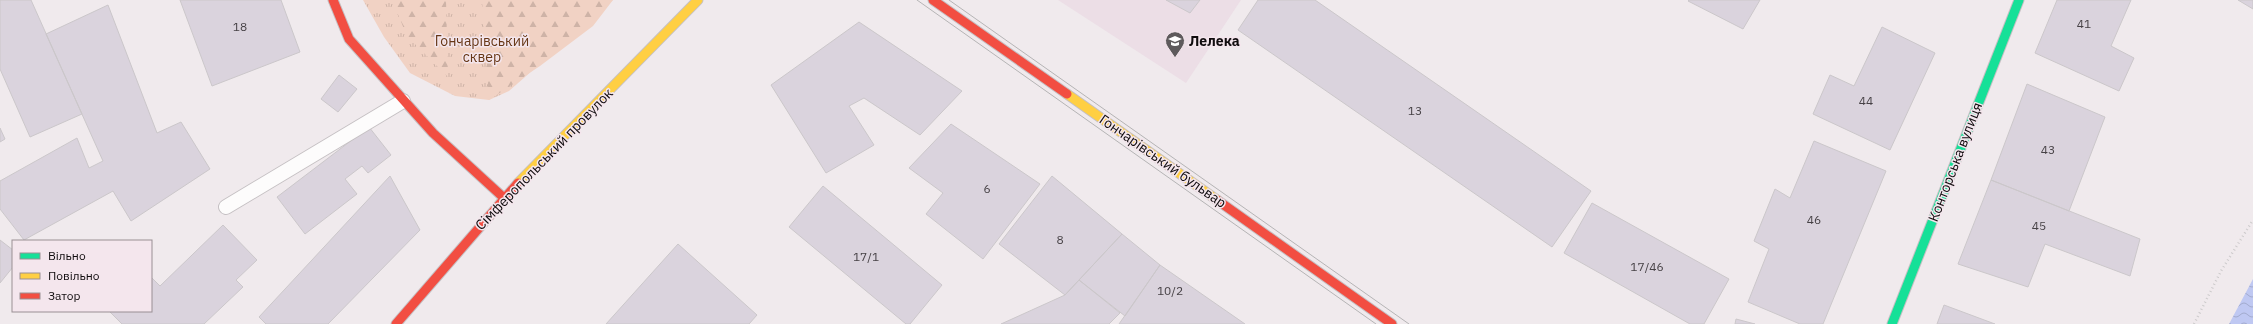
<svg xmlns="http://www.w3.org/2000/svg" width="2253" height="324" viewBox="0 0 2253 324" font-family="'IBM Plex Sans',sans-serif">
<style>
.built{fill:#ecdee6}
.grass{fill:url(#grass-tufts)}
.forest{fill:url(#forest-firs)}
.water{fill:url(#water-waves)}
.building{fill:#dad3dd;stroke:#cbc7ca}
.lines{fill:none;stroke-linecap:round;stroke-linejoin:round}
.lane-casing{stroke:#c5c0c3;stroke-width:16}
.fast-casing{stroke:#c5c0c3;stroke-width:11}
.slow-casing{stroke:#c5c0c3;stroke-width:11}
.jam-casing{stroke:#c5c0c3;stroke-width:11}
.path{stroke:#cccacb;stroke-width:2.5;stroke-dasharray:1 3;stroke-linecap:butt}
.lane{stroke:#fdfcfc;stroke-width:14}
.fast{stroke:#16e098;stroke-width:9}
.slow{stroke:#ffcf43;stroke-width:9}
.jam{stroke:#f24e42;stroke-width:9}
.tram{stroke:#b5b4b5;stroke-width:1}
.labels{text-anchor:middle;dominant-baseline:central;stroke-width:3;stroke-linejoin:round;paint-order:stroke}
.number-label{font-size:12px;fill:#464145}
.park-label{font-size:14px;fill:#673716;stroke:#f4e6ed}
.poi-label{font-size:14px;font-weight:bold;fill:#100c0e;stroke:#f4e6ed;text-anchor:start}
.street-label{font-size:14px;fill:#100c0e;stroke:#f4e6ed}
</style>
<defs>
<pattern id="grass-tufts" width="24" height="20" patternUnits="userSpaceOnUse"><rect width="24" height="20" fill="#f1d2c4"/><path d="M3 7l-1-3M5 7V3M7 7l1-3M15 17l-1-3M17 17v-4M19 17l1-3" fill="none" stroke="#ceb3a7"/></pattern>
<pattern id="forest-firs" width="22" height="20" patternUnits="userSpaceOnUse"><rect width="22" height="20" fill="#f1d2c4"/><path d="M5 1l3.5 6h-7zM16 11l3.5 6h-7z" fill="#ceb3a7"/></pattern>
<pattern id="water-waves" width="16" height="10" patternUnits="userSpaceOnUse"><rect width="16" height="10" fill="#bfc8f2"/><path d="M0 5q4-4 8 0t8 0" fill="none" stroke="#a3abce"/></pattern>
</defs>
<rect width="100%" height="100%" fill="#f0eaed"/>
<path class="built" d="M1058,0H1241L1186,83Z"/>
<path class="grass" d="M363,0H613L509,91L489,100L455,96L410,73L384,37Z"/>
<path class="forest" d="M392,0H446L448,77L407,36Z
M482,0H613L593,26L540,66L489,100Z"/>
<path class="water" d="M2253,279V324H2229Z"/>
<path class="building" d="M0,0H31L82,114L30,137L0,69Z
M180,0H281L300,52L212,86Z
M1166,0H1200L1190,13Z
M1258,0H1315L1591,191L1552,247L1238,30Z
M1689,0H1760L1743,29L1688,1Z
M2057,0H2131L2111,46L2134,58L2119,91L2035,53Z
M2238,0H2253V9Z
M108,5L157,133L181,122L210,169L131,221L113,191L24,240L0,209V181L77,138L89,168L103,161L46,34Z
M859,22L962,91L920,135L864,98L849,106L874,145L826,173L771,85Z
M1882,27L1935,53L1890,150L1813,114L1830,75L1854,86Z
M339,75L357,89L338,112L321,99Z
M2027,84L2105,117L2069,211L1991,180Z
M951,124L1040,184L983,259L926,214L943,193L909,168Z
M369,127L391,155L368,173L362,166L345,179L357,194L305,234L277,197Z
M0,128L5,139L0,142Z
M1814,141L1886,171L1823,324H1800L1748,302L1769,249L1754,241L1775,189L1790,198Z
M390,176L420,230L328,324H266L259,317Z
M1052,176L1122,234L1065,295L999,244Z
M1991,180L2140,239L2130,276L2045,244L2028,287L1958,264Z
M823,186L942,285L910,324H906L789,227Z
M1592,203L1729,279L1704,324H1690L1564,253Z
M223,225L257,260L236,280L243,287L204,324H122L109,311H151V277L160,286Z
M1122,234L1160,265L1125,316L1079,280Z
M0,240L13,250V267L0,283Z
M678,244L757,315L749,324H606Z
M1160,265L1245,324H1119Z
M1079,280L1120,313L1109,324H1001L1065,295Z
M1944,305L1995,324H1937Z
M1736,319L1755,324H1735Z"/>
<g class="lines">
<defs>
<path id="lane" d="M226,207L403,101"/>
<path id="fast" d="M1892,324L2019,0"/>
<path id="slow" d="M1067,94L1217,200
M518,183L698,0"/>
<path id="jam" d="M333,0L349,39L433,133L504,198
M933,0L1067,94
M1217,200L1392,324
M396,324L518,183"/>
</defs>
<use href="#lane" class="lane-casing"/>
<use href="#fast" class="fast-casing"/>
<use href="#slow" class="slow-casing"/>
<use href="#jam" class="jam-casing"/>
<path class="path" d="M2194,324L2221,271L2253,220"/>
<use href="#lane" class="lane"/>
<use href="#fast" class="fast"/>
<use href="#slow" class="slow"/>
<use href="#jam" class="jam"/>
<path class="tram" d="M917,0L1376,324
M949,0L1409,324"/>
</g>
<defs>
<symbol id="school-pin" viewBox="-11 -11 22 30"><path d="M0 17L-7.5 6A9.5 9.5 0 1 1 7.5 6Z" fill="#5e5a5c" stroke="#f4e6ed"/><path d="M0-5L7-2L0 1L-7-2ZM-4 1L0 2.5L4 1V4Q0 6-4 4Z" fill="#fff"/></symbol>
</defs>
<g fill-rule="evenodd">
<use href="#school-pin" x="1164" y="30" width="22" height="30"/>
</g>
<g class="labels">
<g class="number-label">
<text x="2084" y="23">41</text>
<text x="240" y="26">18</text>
<text x="1866" y="100">44</text>
<text x="1415" y="110">13</text>
<text x="2048" y="149">43</text>
<text x="987" y="188">6</text>
<text x="1814" y="219">46</text>
<text x="2039" y="225">45</text>
<text x="1060" y="239">8</text>
<text x="866" y="256">17/1</text>
<text x="1647" y="266">17/46</text>
<text x="1170" y="290">10/2</text>
</g>
<g class="park-label">
<text x="482" y="41">Гончарівський<tspan x="482" dy="16">сквер</tspan></text>
</g>
<g class="poi-label">
<text x="1189" y="41">Лелека</text>
</g>
<g class="street-label">
<text transform="translate(544 159) rotate(-46)">Сімферопольський провулок</text>
<text transform="translate(1163 161) rotate(35)">Гончарівський бульвар</text>
<text transform="translate(1955 162) rotate(-69)">Конторська вулиця</text>
</g>
</g>
<rect x="12" y="240" width="140" height="72" fill="#f4e6ed" stroke="#998f94"/>
<rect x="20" y="253" width="20" height="6" fill="#16e098" stroke="#998f94"/>
<text x="48" y="260" font-size="12" fill="#100c0e">Вільно</text>
<rect x="20" y="273" width="20" height="6" fill="#ffcf43" stroke="#998f94"/>
<text x="48" y="280" font-size="12" fill="#100c0e">Повільно</text>
<rect x="20" y="293" width="20" height="6" fill="#f24e42" stroke="#998f94"/>
<text x="48" y="300" font-size="12" fill="#100c0e">Затор</text>
</svg>
